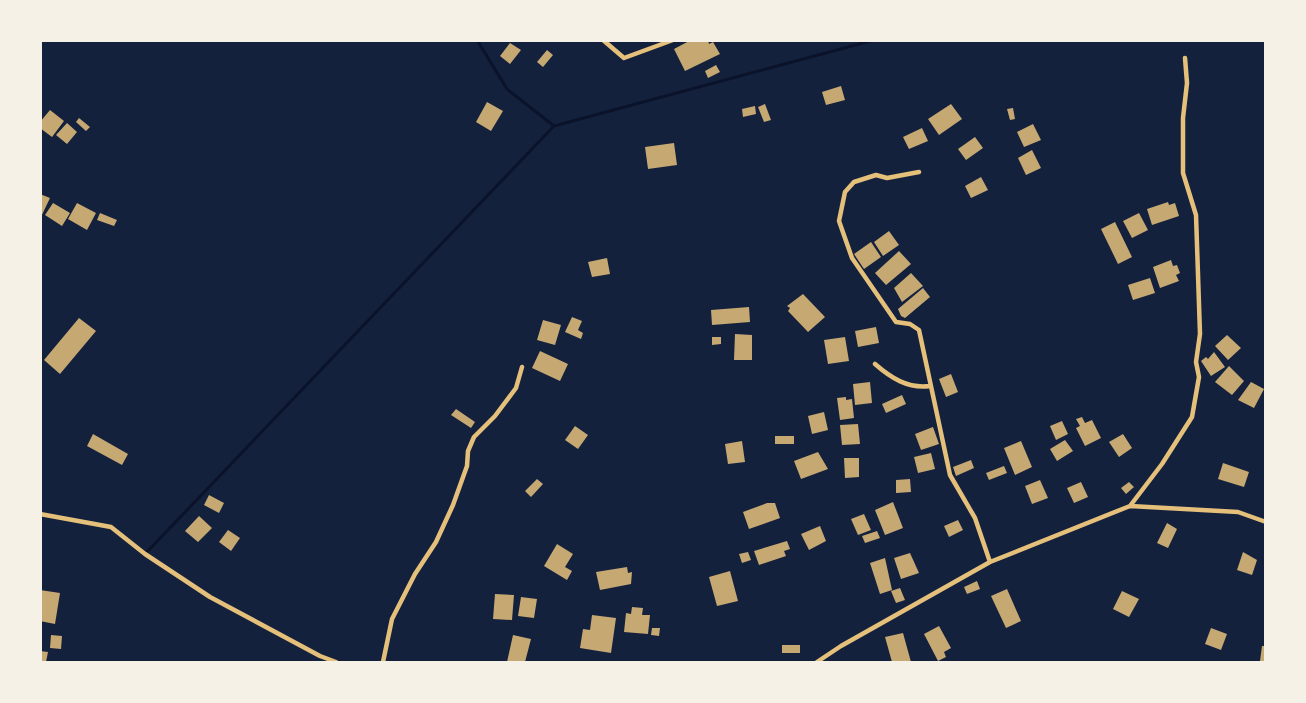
<svg xmlns="http://www.w3.org/2000/svg" width="1306" height="703" viewBox="0 0 1306 703" font-family="'Roboto Condensed',sans-serif">
<style>
.lines{fill:none;stroke-linecap:round;stroke-linejoin:round}
.stream{stroke:#0b132b;stroke-width:3}
.building{fill:#c6a872}
.minor{stroke:#e5c07b;stroke-width:4.5}
</style>
<rect width="100%" height="100%" fill="#14213d"/>
<g class="lines">
<path class="stream" d="M477,40L507,89L554,126
M145,554L554,126L874,40"/>
</g>
<path class="building" d="M691,40H708L709,44L713,42L720,54L685,71L674,49Z
M510,43L521,50L510,64L500,56Z
M547,50L553,55L543,67L537,62Z
M716,65L720,72L708,78L705,71Z
M841,86L845,100L826,105L822,92Z
M487,102L503,111L491,131L476,122Z
M765,104L771,120L764,122L758,107Z
M951,104L962,119L939,135L928,119Z
M755,106L756,114L743,117L742,109Z
M1013,108L1015,119L1010,120L1007,109Z
M50,110L64,121L52,137L40,128V122Z
M79,118L90,127L86,131L76,122Z
M67,123L77,132L67,144L56,135Z
M1033,124L1041,140L1024,147L1017,132Z
M922,128L928,141L909,149L903,137Z
M975,137L983,148L966,160L958,149Z
M674,143L677,165L648,169L645,147Z
M1032,150L1041,168L1026,175L1018,158Z
M981,177L988,190L971,198L965,186Z
M40,194L50,198L40,219Z
M1168,202L1169,205L1175,203L1179,216L1152,225L1147,209Z
M53,203L70,213L62,226L45,215Z
M77,203L96,213L87,230L68,219Z
M100,213L117,220L114,226L97,220Z
M1139,213L1148,230L1132,238L1123,221Z
M1115,222L1132,257L1118,264L1101,229Z
M889,231L899,245L883,256L874,242Z
M871,242L881,257L864,269L854,254Z
M899,251L911,264L886,285L875,273Z
M607,258L610,274L592,277L588,262Z
M1171,260L1173,266L1177,265L1180,273L1176,275L1179,281L1160,288L1153,267Z
M911,273L923,286L902,302L894,288Z
M1150,278L1155,293L1133,300L1128,285Z
M923,288L930,297L905,318L901,316L898,309Z
M803,294L825,317L808,332L788,311L790,308L787,306Z
M749,307L750,322L712,325L711,310Z
M572,317L582,321L578,330L583,333L581,339L565,332Z
M79,318L96,331L60,374L44,360Z
M543,320L561,325L555,345L537,340Z
M876,327L879,343L858,347L855,331Z
M735,334L752,335V360H734Z
M1227,335L1241,348L1228,360L1215,346Z
M712,337H721V344L712,345Z
M845,337L849,361L828,364L824,340Z
M540,351L568,364L560,381L532,368Z
M1214,352L1225,367L1211,376L1201,361L1206,357L1208,359Z
M1229,366L1244,381L1232,395L1215,382Z
M951,374L958,392L946,397L939,379Z
M870,382L872,403L855,405L853,384Z
M1251,382L1264,389L1254,408L1238,400Z
M902,395L906,404L886,413L882,404Z
M846,397V400L852,399L854,418L840,420L837,398Z
M456,409L475,422L471,428L451,415Z
M824,412L828,430L812,434L808,416Z
M1082,417L1085,423L1092,420L1101,438L1085,446L1076,428L1080,426L1076,419Z
M1062,421L1068,434L1056,440L1050,426Z
M858,424L860,444L842,445L840,425Z
M575,426L588,435L578,449L565,440Z
M933,427L939,444L921,450L915,434Z
M93,434L128,454L122,465L87,446Z
M1123,434L1132,448L1119,457L1109,442Z
M775,436H794V444H775Z
M1065,440L1073,451L1057,461L1050,449Z
M742,441L745,462L728,464L725,444Z
M1021,441L1032,467L1015,475L1004,448Z
M818,452L828,469L801,479L794,461Z
M931,453L935,469L918,473L914,457Z
M844,458H859V477L845,478Z
M971,460L974,468L956,476L953,467Z
M1223,463L1249,472L1244,487L1218,479Z
M1004,466L1007,473L989,480L986,473Z
M537,479L543,484L531,497L525,491Z
M910,479L911,492L896,493V480Z
M1040,480L1048,498L1032,504L1025,486Z
M1081,482L1088,497L1074,503L1067,488Z
M1129,482L1134,487L1126,494L1121,488Z
M209,495L224,503L219,513L204,505Z
M893,502L903,528L885,535L875,510Z
M767,503H775L780,518L749,529L743,512Z
M864,514L871,530L858,535L851,519Z
M199,516L212,528L198,542L185,531Z
M958,520L963,530L949,537L944,526Z
M1167,523L1177,529L1168,548L1157,543Z
M820,526L826,541L809,550L801,534Z
M228,530L240,538L231,551L219,542Z
M877,531L880,538L865,543L862,536Z
M787,541L790,549L784,551L786,556L759,565L754,551Z
M557,544L573,554L565,567L572,571L567,580L544,566Z
M748,552L751,560L742,563L739,554Z
M1243,552L1257,560L1252,575L1237,570Z
M910,553L919,573L901,579L894,558Z
M885,558L892,590L880,594L870,563Z
M627,567L628,573L632,572L631,584L600,590L596,572Z
M730,571L738,601L717,606L709,577Z
M977,581L980,589L967,594L964,587Z
M900,588L905,600L896,603L891,591Z
M1007,589L1021,621L1006,628L991,596Z
M40,590L60,593L55,624L40,621Z
M1122,591L1139,599L1129,617L1113,609Z
M495,594L514,595L512,620L493,619Z
M521,597L537,599L534,618L518,616Z
M632,607L643,608L642,615H650L648,634L624,632L626,613L631,614Z
M592,615L616,618L611,653L580,648L583,629L590,630Z
M939,626L951,648L944,652L946,657L938,661L924,634Z
M652,628H660L659,636L651,635Z
M1211,628L1227,634L1221,650L1205,644Z
M903,633L911,662H892L885,637Z
M51,635L62,636L61,649L50,648Z
M513,635L531,639L525,662H507Z
M782,645H800V653H782Z
M1262,646H1266V662L1260,661Z
M40,651L48,652L46,662H40Z"/>
<g class="lines">
<path class="minor" d="M603,40L624,58L673,40
M919,172L887,178L876,175L854,182L845,192L839,221L852,258L896,322L910,324L919,330L950,475L975,518L990,562
M875,364C891,378 908,389 930,386
M1130,506L1162,464L1192,417L1199,377L1196,362L1200,334L1196,215L1183,173V118L1187,83L1185,58
M40,514L111,527L145,554L210,597L320,656L336,662
M383,662L392,619L415,574L436,542L453,505L467,466L468,451L474,437L495,416L516,388L522,367
M817,662L841,646L990,562L1130,506L1238,512L1266,522"/>
</g>
<rect width="1306" height="703" fill="none" stroke="#f6f1e7" stroke-width="84"/>
</svg>
